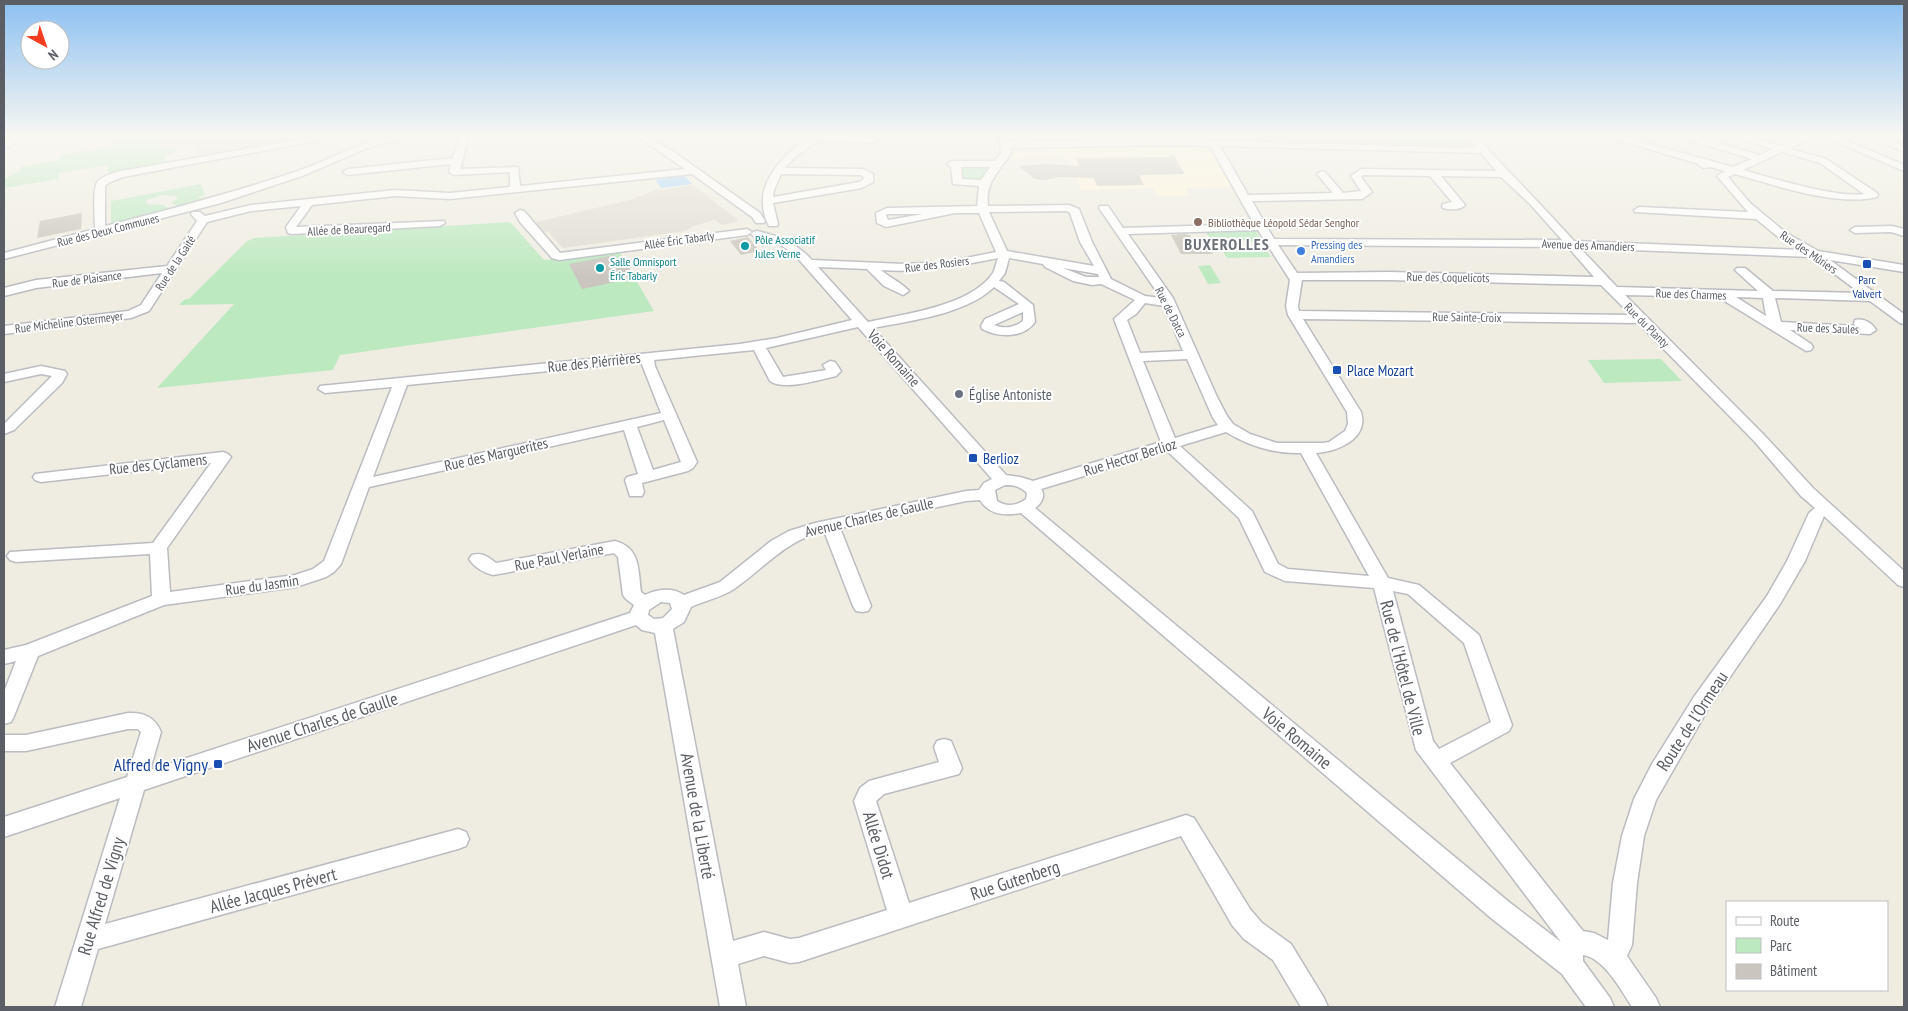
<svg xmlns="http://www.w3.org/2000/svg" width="1908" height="1011" viewBox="0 0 1908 1011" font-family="'PT Sans Narrow',sans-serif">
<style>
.commercial{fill:#fff8d7}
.education{fill:#dfdcd1}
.green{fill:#bce9bf}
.water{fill:#a2d2ff}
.building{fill:#cac6bf}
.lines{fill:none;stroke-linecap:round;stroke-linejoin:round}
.minor-casing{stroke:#babcc2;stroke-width:3}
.minor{fill:#fff;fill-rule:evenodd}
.education-dot{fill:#8d6e63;stroke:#fff;stroke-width:2}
.culture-dot{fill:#0f9aa8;stroke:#fff;stroke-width:2}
.shop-dot{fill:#3f7fe0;stroke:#fff;stroke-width:2}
.transit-dot{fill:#1a4fb4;stroke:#fff;stroke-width:2}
.worship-dot{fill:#6b7280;stroke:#fff;stroke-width:2}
.labels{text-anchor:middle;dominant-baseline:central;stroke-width:4;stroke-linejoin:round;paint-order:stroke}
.far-education-label{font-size:12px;fill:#785e54;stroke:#fff;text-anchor:start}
.far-street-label{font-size:12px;fill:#5b5e64;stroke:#fff}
.far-culture-label{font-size:12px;fill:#0d838f;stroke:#fff;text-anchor:start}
.far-shop-label{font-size:12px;fill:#366cbe;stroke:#fff;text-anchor:start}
.far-transit-label{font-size:12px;fill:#164399;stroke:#fff}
.street-label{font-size:15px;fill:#5b5e64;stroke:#fff}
.transit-label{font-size:15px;fill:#164399;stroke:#fff;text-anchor:start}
.worship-label{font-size:15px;fill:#5b616d;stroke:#fff;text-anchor:start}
.far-district-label{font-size:16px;font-weight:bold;letter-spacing:1px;fill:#6b7077;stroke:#fff}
.near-street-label{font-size:18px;fill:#5b5e64;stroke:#fff}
.near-transit-label{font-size:18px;fill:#164399;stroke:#fff;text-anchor:end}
</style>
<rect width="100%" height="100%" fill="#efede2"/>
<path class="commercial" d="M1207,144L1232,187L1185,188L1189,196H1157L1153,188L1081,190L1068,157L1010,158L1020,147Z"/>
<path class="education" d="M161,136H326L197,159L196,144L163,149Z
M1245,136H1389L1393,146L1245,142Z
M693,185L737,219V222L722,225L715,220L693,226L686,231L563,248L547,231L542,233L532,223L630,200L653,191Z"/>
<path class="green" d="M142,136H161L163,149L176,147L174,150H176L173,154L165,155L166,165L108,175V165L59,173L58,179L4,188V179L19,171L21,167L60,160L61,155L110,147V143Z
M1389,136H1463L1471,145L1460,147L1393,146Z
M961,165L991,166L978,182L959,181Z
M201,184L205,195L198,197L199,198L206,197L208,201L179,208L171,202L177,199V196L163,195L147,200L146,204L163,205L171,210L111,225V201Z
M510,222L544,260L619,251L654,311L340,355L333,370L157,388L234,304L179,305L184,300L189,299L247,241L254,238Z
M1256,231L1262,242H1250L1235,238H1210L1206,233Z
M1251,246H1264L1271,257L1227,258L1223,252H1243L1251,248Z
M1210,265L1221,283L1208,284L1198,266Z
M1661,359L1682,381L1604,383L1588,360Z"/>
<path class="water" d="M685,176L692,184L661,188L656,180Z"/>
<path class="building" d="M1173,154L1185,174L1139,175L1144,185L1097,186L1094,178L1059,177L1044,180L1034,179L1019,166L1045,164L1079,166L1076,158L1168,157Z
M82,213L81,229L37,238L40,221Z
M1184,234L1190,235L1195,244L1207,243L1213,254H1181L1171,235Z
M748,237L760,251L741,255L730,241Z
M614,255L616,259L623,257L635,278L582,289L569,264Z"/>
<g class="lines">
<defs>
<path id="minor" d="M14,136H26L4,149V142Z
M319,136H342L123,177L110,182L105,186V226C168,210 231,193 292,173C338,158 364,136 415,136L370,147L302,176L221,203L4,259V253L95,229C95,218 92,188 98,181C104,175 114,173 121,171Z
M460,136H469L460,169L518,167L520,186L685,169L637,136H648L674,152L760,213L765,221L764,223H756L752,217L692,174L450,199L395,196L312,205L296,227L444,221L445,223L440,226L292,234L288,233L286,227L301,206L251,211L207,222L149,311L131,318L4,334V326L128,311L141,305L162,273L36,288L4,296V288L36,280L167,266L197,221L191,214L192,212H200L205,216L251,205L395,190L450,193L510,187V172L454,175L449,172L451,164L348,175L343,172L348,169L453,158Z
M812,136H888L871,143L819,140L795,157L785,168L863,169L873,174V182L862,188L773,203L778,224L777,226H769C749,188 781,155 812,136ZM781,174L861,175L864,177L863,180L859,182L773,197L774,190Z
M999,136H1008L1009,142L1165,139L1461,148L1476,147L1467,136H1476C1508,172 1542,205 1574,241L1801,250L1777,236L1756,219L1635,212L1634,210L1639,207L1748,212L1717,176L1725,171L1710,167L1703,168L1696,163L1604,136H1620L1733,167L1752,159L1680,137L1693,136L1760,155L1773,149L1732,136H1748L1781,146L1801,136H1814L1790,149L1826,159L1877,193L1878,195L1877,197C1837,207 1774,185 1735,174L1728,177L1750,203L1785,232L1818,251L1904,265V272L1830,260L1904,314V324L1900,323L1870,301L1775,298L1781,322L1855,326L1854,323L1855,320C1864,318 1872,323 1876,330L1870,334L1790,330L1811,344L1813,347L1811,350L1806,351L1718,297L1625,295L1765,436L1813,488L1904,571V587L1898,585L1824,516L1805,561L1780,604L1708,709L1656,800L1644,836L1637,883L1632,945L1627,956L1656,998L1660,1007H1632C1622,991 1603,957 1583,955V961L1610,998L1614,1007H1586L1562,974L1491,918L1021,513C1005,516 989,515 980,500L966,501L840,528L871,606L868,611L862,612L856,611L853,606L824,531C786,540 764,568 734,589C722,597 704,601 691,607L684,622L673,629L733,941L764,932L790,939L799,938L887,910L854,801L860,788L869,781L939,762L934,747L937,741L944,739L951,741L962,768L959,774L884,794L876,801L909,903L1186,815L1194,818L1250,909L1262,923L1291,944L1324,998L1328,1007H1301L1273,960L1244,939L1232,925L1181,836L799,962L790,963L764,956L738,964L746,1007H720L655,633L642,630L636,625L144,790L105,924L458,829L466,832L469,839L466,846L458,849L98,949L81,1007H55L120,798L4,837V817L127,777L141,732L138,729H128L26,751H4V735H26L128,713C144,712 155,717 161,732L150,770L630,613L634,605L626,599L623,595L618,557L614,553L493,575C484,573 474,567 469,559L472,555C482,552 488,557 496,563L615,541C641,548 638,570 641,592L645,595C657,589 673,587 684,595L720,582L771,541L789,531L815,523L966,491L979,490L984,483L992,479L858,327L766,348L783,377L826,370L823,365L830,361L835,362L841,371L836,376C819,380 784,391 770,381L754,350L654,360L655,366L697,462L693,468L688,471L642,483L644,492L642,496H630L625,480L627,477L638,474L624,430L369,487L341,564L334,572L326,577L296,587L164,605L38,656L14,716L11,722L4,724V692L16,661L4,664V650L26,645L152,596L150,554L16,562L10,560L7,556L10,552L153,543L211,463L41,482L35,480L33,477L35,474L223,452L228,454L231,457L167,548L170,592L295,575L313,569L324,561L392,387L325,393L318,389L320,386L740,344L777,338L852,320L794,254L778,243L753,236L751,234L753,232L757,231C780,236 796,243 812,260L904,264L946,262L996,252L979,213H955L886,227L877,223L876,213L887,208L977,206L979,186L953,184L951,167L947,164L952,161H995L1001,153ZM1165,145L1210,146L1254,224L1123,228L1108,206H1100L1099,208L1161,298L1145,296L1111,279L1092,242L1079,209L1069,205L988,206C985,182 999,172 1011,153L1010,148ZM1220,146L1481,153L1496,171L1361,169L1351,176L1361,191L1343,193L1325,172L1322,171L1317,174L1333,193L1248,195ZM1782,152L1820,163L1864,194C1835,198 1773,178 1743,170ZM961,167H990L981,180L962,179ZM1363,175L1430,176L1452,202L1443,204L1442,206L1443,208C1450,210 1461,210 1465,205L1441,176L1501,177L1530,204L1562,240L1274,239L1252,201L1362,199L1372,192L1361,177ZM1067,211L1070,213L1080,242L1094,266L1007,251L989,212ZM888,214H923L888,220L886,215ZM1258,230L1290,280L1286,306L1288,315L1347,412L1348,424L1345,431L1329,442L1322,443H1277L1250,434L1233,424L1227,416L1217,397L1173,298L1128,234ZM1278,245L1568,247L1594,277L1388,272L1297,273ZM1580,248L1812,257L1860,293L1773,291L1745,268H1737L1735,270L1737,272L1758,291L1617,287ZM998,258C996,263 995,269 993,273C971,306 904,314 868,322L818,267L867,269L884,286L903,295L909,291C902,283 890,278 881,270C921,273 958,266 998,258ZM1009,258L1043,264L1045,267L1073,281L1092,285L1101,284L1135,300L1114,319L1161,442L1033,481L1020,477L1006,475L873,328C909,321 967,314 994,287L1019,304L985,319L981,326L982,329C999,338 1024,338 1035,322L1033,305L1004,282L999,281L1005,273ZM1063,268L1098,274L1099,277H1086ZM1302,280H1388L1601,285L1631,315L1299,311L1298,306ZM1736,297L1763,298L1766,316ZM1145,303L1164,306L1183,351L1140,353L1127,320L1136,314ZM1023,312V321C1014,328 1004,329 994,325ZM1303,319L1638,323L1755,442L1801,496L1815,508L1809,513L1787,561L1767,596L1694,697L1652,764L1634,799L1622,836L1613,883L1608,940L1594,933L1583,931L1450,763L1509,731L1512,725L1479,635L1419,585L1388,578L1316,453C1333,452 1359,443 1362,424C1363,421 1362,416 1361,412ZM1187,359L1213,418L1218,425L1175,438L1143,361ZM641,362L661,413L373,477L407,385ZM664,420L681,462L653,470L637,427ZM1226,432C1249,446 1275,454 1301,453L1369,576L1288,569L1278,564L1252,511L1180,446ZM1167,451L1239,518L1265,572L1285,581L1374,588L1416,750L1561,942L1509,902L1035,508C1041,504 1046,496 1041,489ZM1005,485C1014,485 1020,486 1027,493L1026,499C1017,506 1006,507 997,501L995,490ZM1393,591L1408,594L1464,643L1491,722L1439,749L1433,741ZM661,602L670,603L672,609L663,618L654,619L648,615L649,610Z
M1823,136H1836L1904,165V171Z
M1870,136H1883L1904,146V152Z
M520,210L524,211L560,253L747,229L752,232L747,235L559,260L552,258L520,222L515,213Z
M1892,226L1904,229V236L1891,232L1855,233L1850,230L1855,227Z
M41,366L65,371L67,374L62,383L14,430L4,434V424L52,376L41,374L4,382V374Z"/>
</defs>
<use href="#minor" class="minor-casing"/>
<use href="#minor" class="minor"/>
</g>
<linearGradient id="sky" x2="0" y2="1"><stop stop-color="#8cc0f1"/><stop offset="0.49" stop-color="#f8f7f2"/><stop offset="1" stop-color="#f8f7f2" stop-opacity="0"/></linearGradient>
<rect width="1908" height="278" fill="url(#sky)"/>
<circle class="education-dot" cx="1198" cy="222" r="5"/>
<g class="culture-dot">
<circle cx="745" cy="246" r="5"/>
<circle cx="600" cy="268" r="5"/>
</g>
<circle class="shop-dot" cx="1301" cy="251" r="5"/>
<g class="transit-dot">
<rect x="1862" y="259" width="10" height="10" rx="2.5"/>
<rect x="1332" y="365" width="10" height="10" rx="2.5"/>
<rect x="968" y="453" width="10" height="10" rx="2.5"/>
<rect x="213" y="759" width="10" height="10" rx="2.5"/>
</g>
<circle class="worship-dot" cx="959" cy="394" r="5"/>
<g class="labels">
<g class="far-education-label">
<text x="1208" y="222">Bibliothèque Léopold Sédar Senghor</text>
</g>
<g class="far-street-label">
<text transform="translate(349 229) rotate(-3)">Allée de Beauregard</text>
<text transform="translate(108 230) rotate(-14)">Rue des Deux Communes</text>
<text transform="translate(679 240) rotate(-8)">Allée Éric Tabarly</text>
<text transform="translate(1588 245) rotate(2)">Avenue des Amandiers</text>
<text transform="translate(1809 252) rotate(34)">Rue des Mûriers</text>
<text transform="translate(175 263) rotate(-57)">Rue de la Gaité</text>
<text transform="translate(937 264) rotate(-7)">Rue des Rosiers</text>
<text transform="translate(1448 277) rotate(1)">Rue des Coquelicots</text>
<text transform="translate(87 279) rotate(-7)">Rue de Plaisance</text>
<text transform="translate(1691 294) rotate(2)">Rue des Charmes</text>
<text transform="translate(1171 312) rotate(63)">Rue de Datca</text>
<text transform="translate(1467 317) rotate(1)">Rue Sainte-Croix</text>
<text transform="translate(69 322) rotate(-7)">Rue Micheline Ostermeyer</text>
<text transform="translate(1647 325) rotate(45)">Rue du Planty</text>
<text transform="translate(1828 328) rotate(2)">Rue des Saules</text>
</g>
<g class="far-culture-label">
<text x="755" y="239">Pôle Associatif<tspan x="755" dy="14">Jules Verne</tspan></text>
<text x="610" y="261">Salle Omnisport<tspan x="610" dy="14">Éric Tabarly</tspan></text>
</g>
<g class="far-shop-label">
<text x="1311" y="244">Pressing des<tspan x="1311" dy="14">Amandiers</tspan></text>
</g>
<g class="far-transit-label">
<text x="1867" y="279">Parc<tspan x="1867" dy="14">Valvert</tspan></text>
</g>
<g class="street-label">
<text transform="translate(894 358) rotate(48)">Voie Romaine</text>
<text transform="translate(594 362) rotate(-6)">Rue des Piérrières</text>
<text transform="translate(496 454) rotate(-13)">Rue des Marguerites</text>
<text transform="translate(1130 457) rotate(-17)">Rue Hector Berlioz</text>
<text transform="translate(158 464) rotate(-6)">Rue des Cyclamens</text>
<text transform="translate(869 517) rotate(-13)">Avenue Charles de Gaulle</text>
<text transform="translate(559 557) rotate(-11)">Rue Paul Verlaine</text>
<text transform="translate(262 585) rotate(-8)">Rue du Jasmin</text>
</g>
<g class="transit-label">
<text x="1347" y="370">Place Mozart</text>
<text x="983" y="458">Berlioz</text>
</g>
<g class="worship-label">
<text x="969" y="394">Église Antoniste</text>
</g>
<g class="far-district-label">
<text x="1227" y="244">BUXEROLLES</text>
</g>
<g class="near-street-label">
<text transform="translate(1403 668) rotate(76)">Rue de l'Hôtel de Ville</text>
<text transform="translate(1692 721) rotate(-57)">Route de l'Ormeau</text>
<text transform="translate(322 722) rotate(-18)">Avenue Charles de Gaulle</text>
<text transform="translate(1297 738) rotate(40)">Voie Romaine</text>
<text transform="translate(698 816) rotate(80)">Avenue de la Liberté</text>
<text transform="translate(879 845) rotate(73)">Allée Didot</text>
<text transform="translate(1015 880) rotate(-18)">Rue Gutenberg</text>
<text transform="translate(273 890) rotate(-15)">Allée Jacques Prévert</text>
<text transform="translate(101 896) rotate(-73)">Rue Alfred de Vigny</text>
</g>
<g class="near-transit-label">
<text x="208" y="764">Alfred de Vigny</text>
</g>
</g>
<rect width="1908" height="1011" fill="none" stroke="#5b5e64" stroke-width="10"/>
<rect x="1726" y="901" width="162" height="90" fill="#ffffff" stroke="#bdbfc1"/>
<rect x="1736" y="917" width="25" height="8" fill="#ffffff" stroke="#bdbfc1"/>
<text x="1770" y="926" font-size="15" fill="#5b5e64">Route</text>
<rect x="1736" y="938" width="25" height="15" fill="#bce9bf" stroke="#bdbfc1"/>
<text x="1770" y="951" font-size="15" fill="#5b5e64">Parc</text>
<rect x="1736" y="964" width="25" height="15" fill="#cac6bf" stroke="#bdbfc1"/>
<text x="1770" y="976" font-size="15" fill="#5b5e64">Bâtiment</text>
<g transform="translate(45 45) rotate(140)"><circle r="24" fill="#ffffff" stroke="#bdbfc1"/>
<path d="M0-4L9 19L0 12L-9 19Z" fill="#f73c20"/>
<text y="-8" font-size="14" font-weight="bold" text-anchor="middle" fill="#5b5e64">N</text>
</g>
</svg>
